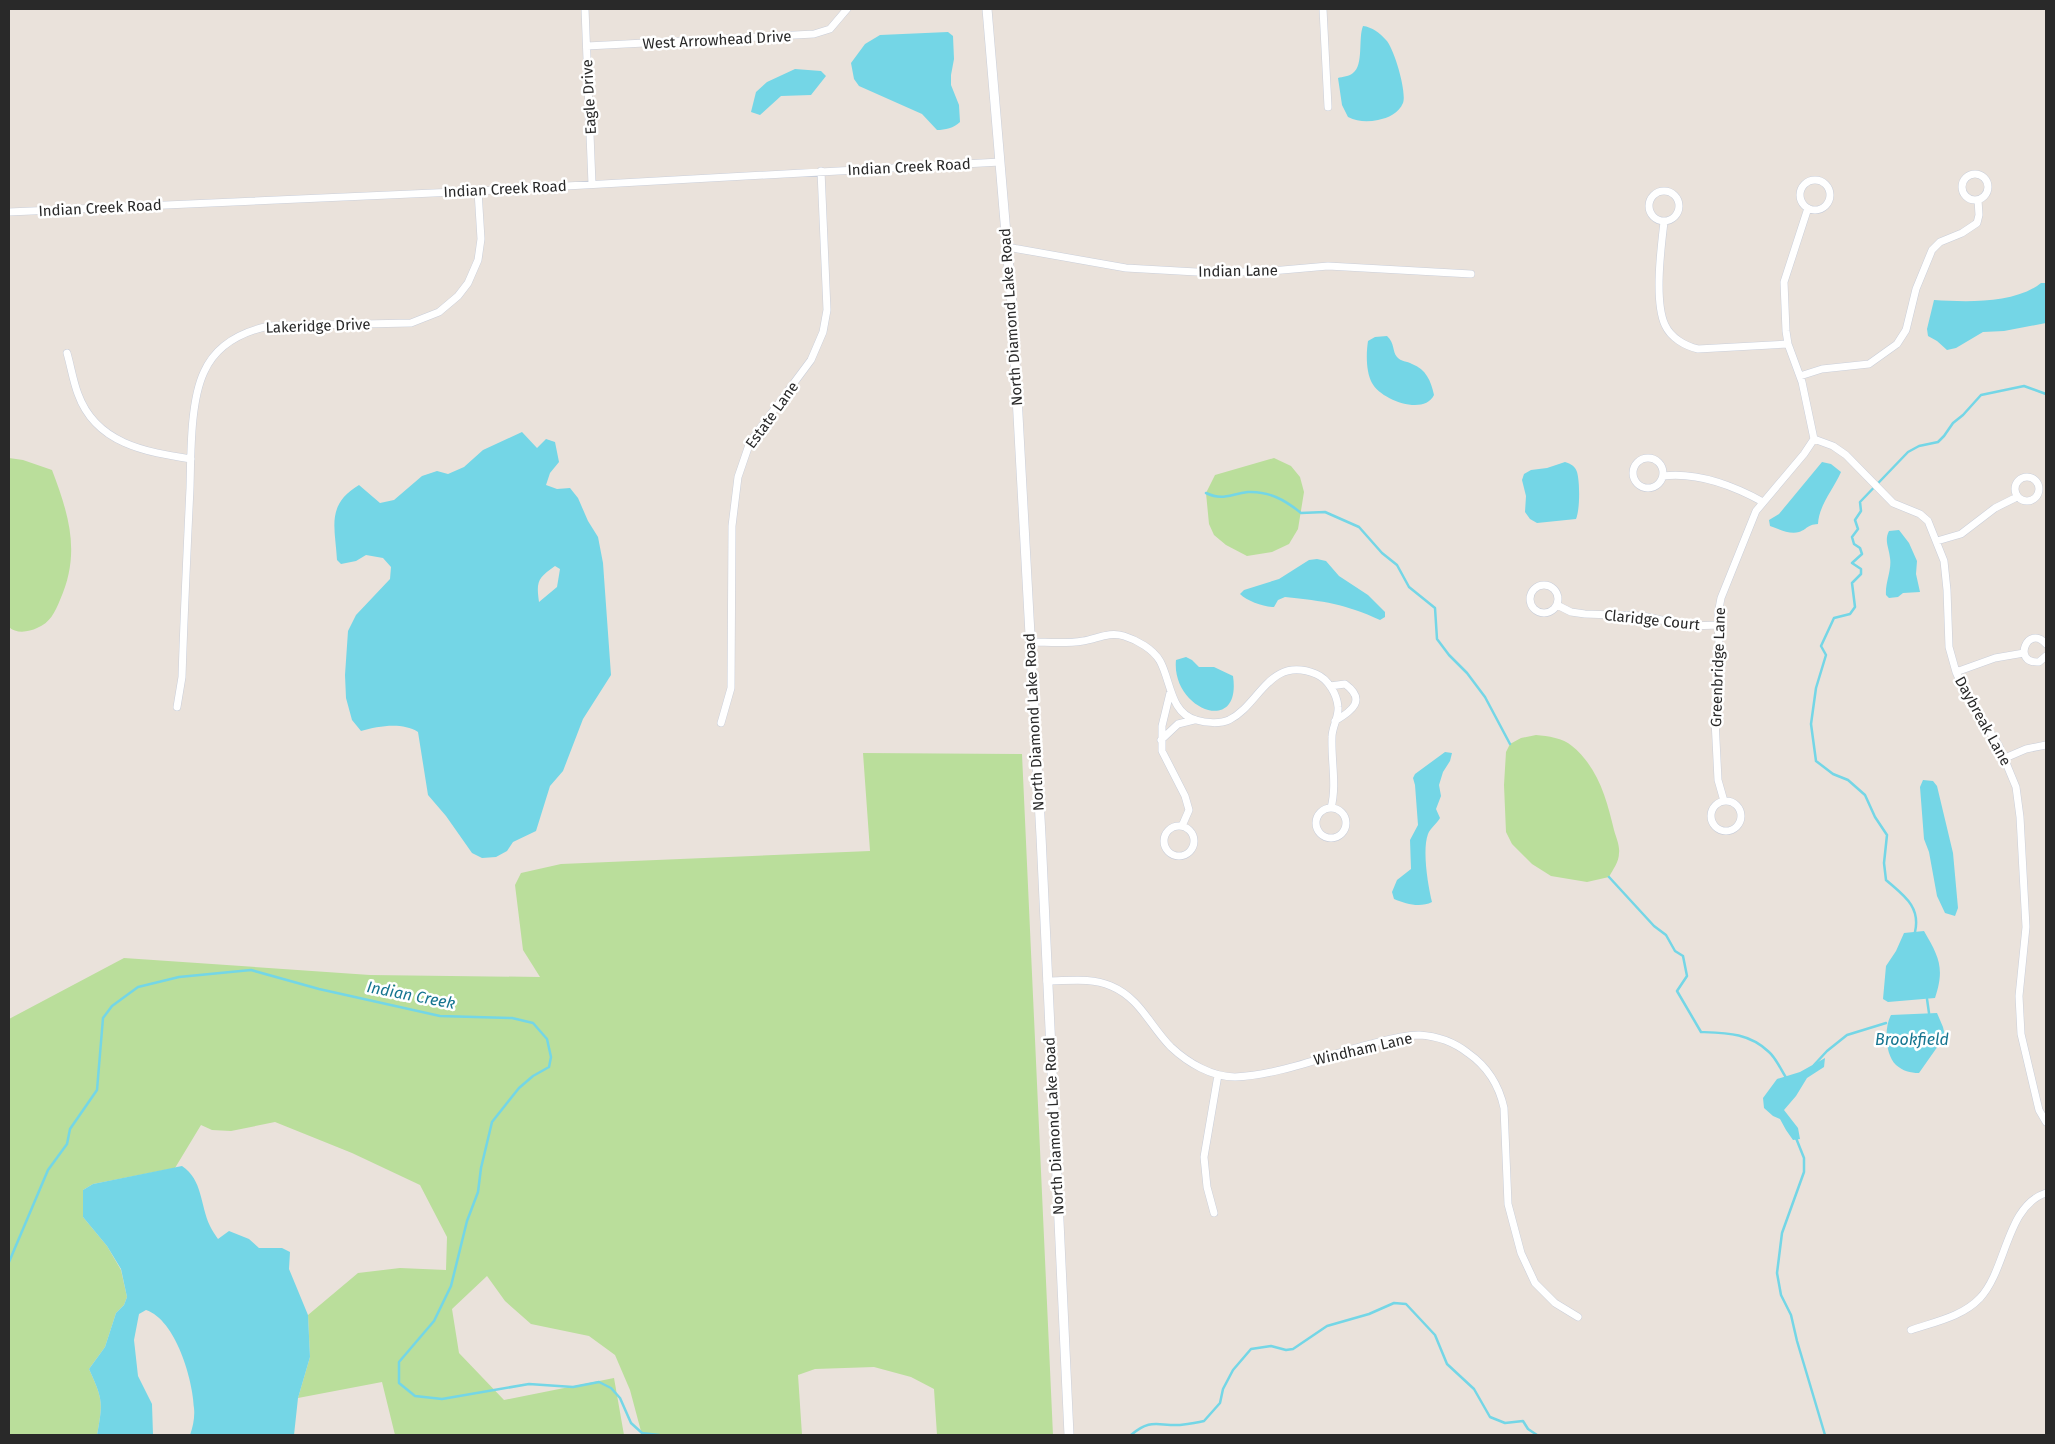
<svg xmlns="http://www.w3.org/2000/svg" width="2055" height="1444" viewBox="0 0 2055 1444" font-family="'Fira Sans',sans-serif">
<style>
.green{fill:#bade9b}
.water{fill:#74d6e6;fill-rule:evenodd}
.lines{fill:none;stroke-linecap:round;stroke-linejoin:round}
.stream{stroke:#74d6e6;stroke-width:2.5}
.minor-casing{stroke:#cacfda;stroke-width:8}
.tertiary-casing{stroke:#cacfda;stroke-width:10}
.minor{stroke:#fff;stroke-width:7}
.tertiary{stroke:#fff;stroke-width:9}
.labels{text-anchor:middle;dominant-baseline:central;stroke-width:5;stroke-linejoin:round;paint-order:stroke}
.street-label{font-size:15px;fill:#292929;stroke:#fff}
.water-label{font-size:16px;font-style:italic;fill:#167590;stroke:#fff}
</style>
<rect width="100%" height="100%" fill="#eae2db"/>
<path class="green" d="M9,458L23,460L52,470C69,515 81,553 60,600C55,612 50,623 37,628C29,632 16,634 9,627Z
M1274,458L1291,466L1300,477L1304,492L1298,529L1289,544L1272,552L1247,556L1226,545L1214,535L1209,524L1206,493L1215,475Z
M1536,735C1548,736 1563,738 1572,746C1598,767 1607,800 1614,830C1616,837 1620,846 1619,853C1619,862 1613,869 1609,877L1587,882L1551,876L1532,864L1512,844L1506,832L1504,785L1506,752L1510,744L1521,738Z
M863,753L1022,754L1053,1435H937L934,1389L911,1377L874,1367L815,1369L798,1375L802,1435H642L630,1390L615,1355L589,1336L531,1324L505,1301L487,1276L452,1309L459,1353L504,1400L614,1378L624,1435H395L382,1382L298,1398L310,1357L308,1315L358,1273L400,1268L446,1270L447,1237L420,1185L352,1153L275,1122L231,1131L212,1130L201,1125L175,1168L93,1184L83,1190V1217L107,1246L121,1270L127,1297L124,1305L116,1313L105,1347L89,1369C103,1400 103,1402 97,1435H9V1019L124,958L370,975L540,977L523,950L515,885L521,873L561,864L870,851Z"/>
<path class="water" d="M1363,26C1372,27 1380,33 1386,40C1394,48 1407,92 1403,103C1399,113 1388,118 1378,120C1368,122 1358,122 1348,117L1342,105L1338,78C1342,77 1350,76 1353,73C1364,65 1358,38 1363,26Z
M948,32L953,36L954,59L951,75V85L959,105L960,122C954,128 945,130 937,130L922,114L859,86L854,79L851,63L865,44L880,35Z
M795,69L821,71L826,76L811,95L781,96L760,115L751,112L756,92L767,82Z
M2041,283H2046V323L2004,331L1983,332L1956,348L1947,350L1937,341L1928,336L1927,329L1934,300C1966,302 2015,304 2041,283Z
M1387,336C1395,343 1392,351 1397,357C1401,362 1407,361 1412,364C1426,369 1431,381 1434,395C1424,416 1381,400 1372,383C1366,372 1366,354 1368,341L1375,337Z
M522,432L537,448L546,439L555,442L559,462L550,473L546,485L557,489L570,488L578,498L588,521L598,537L603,563L611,675L583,719L563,771L550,786L536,831L513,842L507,851L496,857L482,858L472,853L446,816L428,795L418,732C402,722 379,726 361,731L352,720L346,698L345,675L348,631L356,615L390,579L391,567L383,558L366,555L356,561L341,564L337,560C335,526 326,505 359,485L380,503L394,500L422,476L437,471L448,474L464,467L483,450ZM555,566L560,569L557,587L539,602C536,581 538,578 555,566Z
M1565,462C1571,464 1575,466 1577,472C1580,482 1580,510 1576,519L1537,523L1530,519L1525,512L1526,496L1522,480L1524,474L1531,470L1547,468Z
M1822,462L1831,464L1841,472C1833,490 1819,505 1818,524C1806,525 1808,529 1799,532C1790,535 1779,529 1770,526L1769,520L1779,514Z
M1899,530L1909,543L1917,561L1916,574L1920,592L1903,593L1898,597L1889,598L1886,595C1885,583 1892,570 1890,558C1889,547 1884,541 1889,531Z
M1317,559L1326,561L1339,576L1368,595L1385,612V617L1380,620C1345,604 1324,601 1285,597L1278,600L1274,607C1264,607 1247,601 1240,594L1244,590L1279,579L1309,560Z
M1186,657L1192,660L1199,667H1214L1233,676C1242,737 1171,709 1176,660Z
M1445,752L1452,753L1450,761L1443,772L1439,785L1441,796L1436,809L1440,818C1437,823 1430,829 1428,834C1422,850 1428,886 1432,902C1420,908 1406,904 1394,899L1392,892L1397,880L1411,869L1410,840L1418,825L1415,785L1413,778L1415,774Z
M1923,780L1933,781L1937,786L1953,853L1958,908L1955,916L1945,913L1937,896L1929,852L1924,839L1920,787Z
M1924,931C1939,957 1945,968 1935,998L1888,1002L1883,999L1886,966L1896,951L1904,933Z
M1937,1013L1943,1027L1945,1036L1919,1073C1910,1073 1903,1071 1896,1065C1885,1055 1884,1027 1891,1015Z
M1825,1058L1824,1067L1807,1078L1796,1096L1784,1110L1798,1128L1800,1139L1793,1140L1786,1130L1780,1119L1773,1116L1764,1108L1763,1098L1777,1079L1800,1072Z
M182,1166C203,1180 200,1205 210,1226C212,1230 215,1235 218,1239L229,1231L249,1239L259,1248H282L290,1252L289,1269L308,1315L310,1357L298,1398L294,1435H190C193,1427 195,1417 194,1408C193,1380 176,1320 146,1310L139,1314L134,1340L138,1376L152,1404L153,1435H97C103,1402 103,1400 89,1369L105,1347L116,1313L124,1305L127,1297L121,1269L107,1246L83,1217V1190L93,1184Z"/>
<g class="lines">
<path class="stream" d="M1206,493C1223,501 1230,494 1248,492C1269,491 1285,500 1301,513L1325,512L1359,527L1382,553L1397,565L1409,587L1435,608L1437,639L1449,655L1467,673L1485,697L1510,744
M1609,877L1654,926L1666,935L1675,951L1683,956L1687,976L1677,991L1701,1032C1727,1033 1749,1033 1769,1052C1776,1058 1781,1070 1787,1079
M1915,932C1921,906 1903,895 1886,880L1884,863L1887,835L1875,817L1865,795L1848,780L1833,774L1816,761L1811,724L1816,688L1826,655L1821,646L1834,618L1850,614L1855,607L1852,583L1861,574V569L1852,563L1862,554L1860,548L1854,544L1852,537L1858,529L1855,520L1861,511L1860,502L1908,452L1919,446L1938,442L1944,436L1953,423L1963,415L1981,395L2024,386L2046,394
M1927,999L1929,1013
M1814,1065L1827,1051L1847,1035L1886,1023
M1796,1138L1804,1158V1172L1782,1233L1777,1273L1781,1295L1791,1315L1797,1341L1825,1435
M9,1262L48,1170L67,1144L70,1129L97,1090L103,1018L112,1006L138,987L179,977L251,970L319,989L440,1016L512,1018L533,1023L547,1039L551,1057L549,1067L533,1076L519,1088L492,1122L481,1168L478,1192L467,1221L451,1286L434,1321L399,1362V1383L415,1396L442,1399L529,1384L573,1387L599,1382L611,1388L620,1398L631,1423L642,1433L659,1435
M1131,1435C1151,1418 1157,1426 1180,1425C1188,1424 1196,1423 1204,1421L1220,1403L1223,1389L1233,1370L1251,1349L1271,1346L1286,1350L1293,1349L1327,1326L1369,1314L1394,1303L1406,1304L1435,1335L1447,1364L1474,1389L1490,1417L1505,1423L1523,1421L1528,1429L1537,1435"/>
<defs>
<path id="minor" d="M585,9L592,184
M1323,9L1328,107
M587,46L814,34L830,29L847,9
M1962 187a13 13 0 1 1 26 0a13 13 0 1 1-26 0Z
M1800 195a15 15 0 1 1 30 0a15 15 0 1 1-30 0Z
M1649 206a15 15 0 1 1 30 0a15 15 0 1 1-30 0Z
M1808,208L1784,282L1786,331L1788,344L1802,382L1814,439
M9,212L478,191L1000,162
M1664,222C1661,248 1654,301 1665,325C1671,338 1685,346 1698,349L1788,344
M1007,247L1126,268L1214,273L1271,271L1328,266L1471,274
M67,353C71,367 73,381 78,394C96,444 146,452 191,459
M1800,376L1822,369L1869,364L1897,344L1906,330L1916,289L1932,250L1940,242L1962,233L1977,223L1979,215L1978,200
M1814,439L1833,446L1846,455L1893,503L1920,514L1928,521L1944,561L1947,590L1949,647L1956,672L1966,694L1999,746L2016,787L2020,817L2026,927L2019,996L2021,1034L2039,1110L2046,1122
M1633 473a15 15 0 1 1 30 0a15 15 0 1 1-30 0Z
M1663,476C1697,472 1734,486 1763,502
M2015 489a12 12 0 1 1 24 0a12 12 0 1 1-24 0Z
M1937,541L1961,534L1995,508L2017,497
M1530 599a14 14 0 1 1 28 0a14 14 0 1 1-28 0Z
M1557,605L1571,612L1585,614L1643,616L1689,626L1719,625
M1030,642C1047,642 1066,644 1083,641C1097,639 1109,631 1124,636C1137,640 1153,649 1160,661C1171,681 1170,713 1196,720C1206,723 1220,724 1229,720C1260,705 1269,655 1316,674C1328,679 1337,694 1338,707C1339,717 1332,727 1332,737C1331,761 1337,785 1331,808
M2046,644C2028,623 2011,664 2039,662L2046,656
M1956,672L1995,658L2024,653
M1330,686L1345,684C1367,700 1352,711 1335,721
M1170,693L1162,726V751L1185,796L1189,810L1182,826
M177,707L182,677C184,614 187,551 190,488C191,454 190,402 204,372C216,345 241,332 269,326L411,323L439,312L458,296L468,283L478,260L481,239L478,191
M721,723L731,688L732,526L738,477L750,442L811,360L823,332L827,310L821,171
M1161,740L1178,724L1194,720
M2005,758L2026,749L2046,745
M1711 816a15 15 0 1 1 30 0a15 15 0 1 1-30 0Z
M1724,801L1718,780L1715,720L1720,677L1718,614L1721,598L1756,511L1804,454L1814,439
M1316 823a15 15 0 1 1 30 0a15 15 0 1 1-30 0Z
M1164 841a15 15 0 1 1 30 0a15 15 0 1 1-30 0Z
M1047,981C1068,981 1091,977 1111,986C1140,998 1150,1026 1171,1047C1188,1063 1212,1077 1235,1077C1280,1075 1327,1055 1371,1044C1386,1040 1403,1035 1419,1035C1437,1036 1454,1042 1468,1053C1488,1067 1499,1085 1504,1108L1508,1204L1521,1253L1535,1283L1555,1303L1578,1317
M1214,1213L1207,1187L1204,1157L1218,1075
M1911,1330C1934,1322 1962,1317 1980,1298C2007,1269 2006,1206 2046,1193"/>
<path id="tertiary" d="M987,9L1012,305L1041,836L1069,1435"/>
</defs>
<use href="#minor" class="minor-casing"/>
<use href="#tertiary" class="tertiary-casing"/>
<use href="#minor" class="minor"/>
<use href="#tertiary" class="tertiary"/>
</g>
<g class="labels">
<g class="street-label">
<text transform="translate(717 40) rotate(-3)">West Arrowhead Drive</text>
<text transform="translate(589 97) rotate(-93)">Eagle Drive</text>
<text transform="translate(909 167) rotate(-3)">Indian Creek Road</text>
<text transform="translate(505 189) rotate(-3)">Indian Creek Road</text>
<text transform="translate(100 208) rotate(-3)">Indian Creek Road</text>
<text transform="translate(1238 271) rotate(-1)">Indian Lane</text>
<text transform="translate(1011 317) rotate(-94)">North Diamond Lake Road</text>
<text transform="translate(318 326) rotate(-2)">Lakeridge Drive</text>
<text transform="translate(772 415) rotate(-54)">Estate Lane</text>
<text transform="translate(1652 620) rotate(6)">Claridge Court</text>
<text transform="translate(1718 667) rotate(-88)">Greenbridge Lane</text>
<text transform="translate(1983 721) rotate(61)">Daybreak Lane</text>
<text transform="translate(1034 722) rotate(-93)">North Diamond Lake Road</text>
<text transform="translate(1363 1049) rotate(-13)">Windham Lane</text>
<text transform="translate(1054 1126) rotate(-93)">North Diamond Lake Road</text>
</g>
<g class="water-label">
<text transform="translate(411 995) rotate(11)">Indian Creek</text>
<text x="1912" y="1039">Brookfield</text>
</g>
</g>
<rect width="2055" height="1444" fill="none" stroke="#292929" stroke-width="20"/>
</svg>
